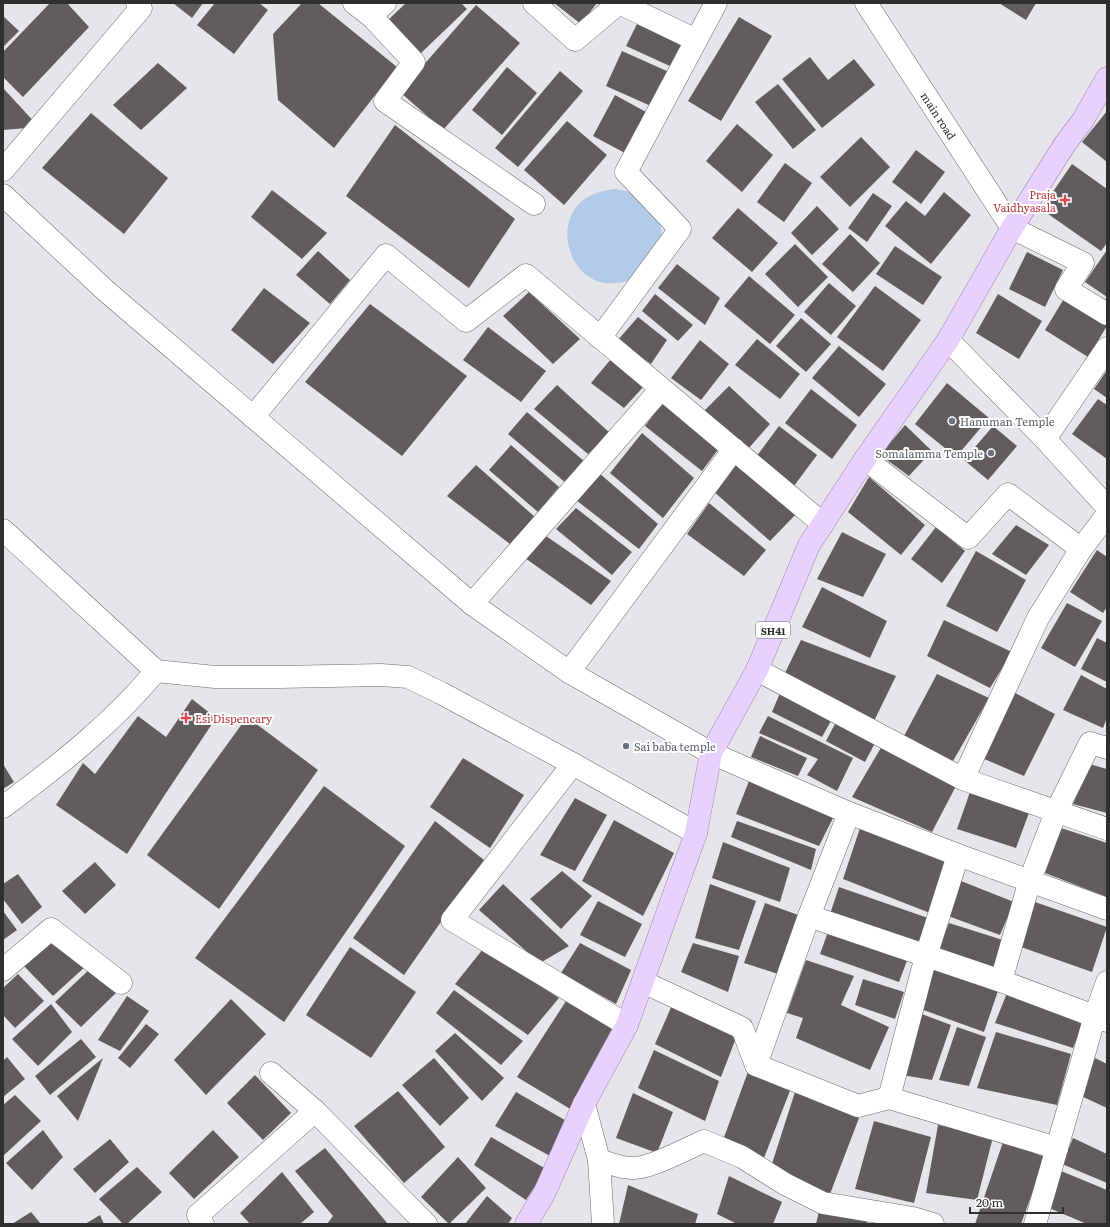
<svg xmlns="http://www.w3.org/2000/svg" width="1110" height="1227" viewBox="0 0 1110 1227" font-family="Literata,serif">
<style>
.water{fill:#b2c9e7}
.building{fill:#615d5c}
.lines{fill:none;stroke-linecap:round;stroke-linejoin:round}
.minor-casing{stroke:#6b6b6e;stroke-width:23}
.major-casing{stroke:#9d85b4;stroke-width:23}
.minor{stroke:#fff;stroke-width:22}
.major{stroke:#e8d1fd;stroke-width:22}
.health-dot{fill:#e0444e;stroke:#fff;stroke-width:1.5}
.worship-dot{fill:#6b7280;stroke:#fff;stroke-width:1.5}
.labels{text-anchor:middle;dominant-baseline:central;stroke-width:4;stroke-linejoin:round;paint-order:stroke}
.shield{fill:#fff;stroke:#6d6d6e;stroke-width:1}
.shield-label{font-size:10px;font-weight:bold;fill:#2f2f30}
.street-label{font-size:11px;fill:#2f2f30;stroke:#fff}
.health-label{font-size:11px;fill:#be3a42;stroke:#fff;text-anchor:end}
.worship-label{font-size:11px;fill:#5b616d;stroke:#fff;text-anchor:start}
</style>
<rect width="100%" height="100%" fill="#e6e6ea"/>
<path class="water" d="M614,189C619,190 624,190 629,192C648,198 665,220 661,240C660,246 639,273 635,279C625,282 615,284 605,283C572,278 558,236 574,210C583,196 599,191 614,189Z"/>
<path class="building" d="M50,3H67L89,27L23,97L3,77V52Z
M173,3H203L192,18Z
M215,3H259L268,10L234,54L197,25Z
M302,3H318L397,67L334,148L278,100L273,34Z
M406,3H461L467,9L420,54L387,21Z
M554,3H597L581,24Z
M999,3H1036L1026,20Z
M476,5L520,43L443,130L400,92Z
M3,16L19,31L3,47Z
M739,17L772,36L721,121L688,101Z
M638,22L683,43L672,67L626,46Z
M622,51L669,72L653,107L606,86Z
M810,57L828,80L854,59L875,85L822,128L782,79Z
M158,63L187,88L141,130L113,105Z
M507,67L537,93L502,135L472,110Z
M560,71L583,91L518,167L495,148Z
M778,84L816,130L793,149L755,102Z
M3,88L39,127L3,130Z
M615,95L646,112L625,153L593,136Z
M1107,111V162L1082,142Z
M91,113L168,178L124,234L42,168Z
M567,121L607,155L564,205L524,170Z
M737,124L773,155L742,192L706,161Z
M395,125L515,219L469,288L346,196Z
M861,137L890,167L850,207L820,177Z
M916,150L945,172L921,204L892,182Z
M785,163L812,183L784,222L757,202Z
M1072,164L1107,189V243L1101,251L1041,209Z
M272,190L327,233L302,259L251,217Z
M944,192L971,215L931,264L885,226L906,201L925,216Z
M873,193L892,206L867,242L848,228Z
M817,206L839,229L812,255L791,233Z
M738,208L778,243L752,272L712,238Z
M850,234L880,263L853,292L822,264Z
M795,244L828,277L798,307L765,274Z
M895,246L942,277L923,305L876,274Z
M1107,250V297L1085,282Z
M318,251L350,280L330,304L296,275Z
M1027,252L1063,270L1045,307L1009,289Z
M677,264L720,298L705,325L658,288Z
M749,276L795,315L770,344L724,306Z
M829,283L856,306L831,335L804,312Z
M875,286L921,320L883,371L837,337Z
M264,288L310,323L273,364L231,330Z
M529,292L580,339L553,364L503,316Z
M655,294L693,325L678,341L642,311Z
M998,294L1042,321L1019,359L976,333Z
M1065,297L1107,322V326L1088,357L1045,330Z
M370,304L467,376L402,456L305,382Z
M638,317L667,340L651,364L617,341Z
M801,318L831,344L806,372L776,346Z
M488,327L546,371L521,402L463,360Z
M757,339L800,374L780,399L735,365Z
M700,340L729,364L701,400L671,378Z
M839,346L886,384L859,417L812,378Z
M611,359L645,385L624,408L591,383Z
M1107,370V398L1094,389Z
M947,383L989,418L956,457L915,424Z
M557,385L610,433L588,454L534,409Z
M729,386L770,424L748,449L703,412Z
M811,389L857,425L832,459L785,423Z
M665,399L720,447L702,471L645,426Z
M1098,399L1107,405V459L1072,434Z
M527,412L585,462L567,484L508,434Z
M905,425L932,451L909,476L880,455Z
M779,426L817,455L794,486L756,457Z
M993,426L1017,446L988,480L964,460Z
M642,433L694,478L663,518L610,473Z
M511,445L559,487L538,512L489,470Z
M737,462L797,513L770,541L713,491Z
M476,465L535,517L510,544L447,496Z
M599,473L658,524L639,549L576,500Z
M869,477L925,525L901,555L848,512Z
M709,503L766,550L744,576L687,534Z
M576,508L632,552L612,575L556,529Z
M1016,525L1049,545L1026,575L992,554Z
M936,527L965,551L942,583L911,559Z
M842,532L886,554L863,597L817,579Z
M546,536L611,581L591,605L525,558Z
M1097,550L1107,557V607L1103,613L1070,592Z
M976,551L1026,580L997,632L946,606Z
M822,587L887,621L870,658L802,627Z
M1067,603L1102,621L1075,667L1041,648Z
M944,620L1012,652L990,688L927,656Z
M1097,638L1107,643V682L1081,669Z
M801,640L896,676L874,721L784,675Z
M937,674L989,698L953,761L904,736Z
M1081,675L1107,689V718L1103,728L1063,710Z
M780,693L832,719L822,737L772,712Z
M1015,693L1055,714L1024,776L982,758Z
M192,699L216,718L164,796L127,854L56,805L83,763L95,774L138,716L166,737Z
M768,716L853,758L837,791L807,775L818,759L759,733Z
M247,717L318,770L219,909L147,855Z
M837,720L877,739L865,762L826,741Z
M760,736L807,758L798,776L751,757Z
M882,746L957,784L932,832L852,797Z
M463,758L524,795L490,848L430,807Z
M3,764L14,782L3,789Z
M1089,764L1107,769V813L1073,804Z
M751,776L837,810L819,846L736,814Z
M324,786L405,846L284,1022L195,958Z
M970,792L1030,810L1016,848L957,829Z
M575,798L607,815L575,871L540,855Z
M614,820L674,853L643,916L582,881Z
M435,821L484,860L404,975L353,938Z
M737,821L816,849L811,870L731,837Z
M860,828L946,860L930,913L843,879Z
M1061,828L1107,843V897L1045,873Z
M723,842L790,868L780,902L712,878Z
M95,862L116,885L85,914L62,891Z
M562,871L592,896L561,929L530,899Z
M18,874L42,907L22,924L3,899V884Z
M961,881L1014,902L1000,935L948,916Z
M503,884L569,946L540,963L479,910Z
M710,884L756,901L739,950L695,938Z
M839,887L928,918L919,943L830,914Z
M598,901L642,924L625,957L580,935Z
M1035,902L1107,927L1092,972L1021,947Z
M765,903L801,916L781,975L744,963Z
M3,911L17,930L3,940Z
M949,923L1003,940L995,969L938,950Z
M829,929L908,958L899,982L820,954Z
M55,932L87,965L53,996L21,963Z
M580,943L631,970L616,1004L561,973Z
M693,943L739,956L728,992L681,972Z
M350,947L416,992L371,1058L306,1015Z
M483,949L559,998L528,1035L455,984Z
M806,960L854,976L841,1005L889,1027L870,1070L796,1038L803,1018L787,1013Z
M93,966L118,991L81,1027L55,1002Z
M931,967L998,991L984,1032L918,1008Z
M18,974L44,1001L15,1028L3,1015V988Z
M863,979L904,992L895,1019L855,1005Z
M454,990L523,1041L501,1065L436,1013Z
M1007,993L1085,1018L1073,1048L995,1023Z
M127,996L149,1011L120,1051L98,1040Z
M231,999L266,1034L206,1095L174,1060Z
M566,1001L616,1028L572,1110L517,1077Z
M673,1003L736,1038L721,1077L655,1044Z
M51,1004L72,1032L38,1066L12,1039Z
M919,1013L951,1025L932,1080L896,1074Z
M146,1024L159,1034L130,1068L118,1058Z
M957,1027L986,1037L969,1086L939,1080Z
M996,1032L1071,1054L1057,1105L977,1088Z
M455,1033L504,1078L482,1101L435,1051Z
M81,1039L96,1057L50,1095L35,1076Z
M654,1050L719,1081L705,1121L638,1088Z
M7,1057L25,1079L3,1097V1061Z
M103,1058L78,1121L57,1096Z
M434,1058L469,1098L440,1126L402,1085Z
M1095,1058L1107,1064V1108L1081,1096Z
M749,1069L791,1088L764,1158L723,1140Z
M255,1075L291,1113L263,1140L227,1103Z
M398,1091L445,1147L404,1183L354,1126Z
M516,1092L570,1123L550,1156L495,1126Z
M795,1092L859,1118L830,1194L770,1170Z
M633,1093L673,1112L657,1153L616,1138Z
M15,1095L41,1121L3,1156V1105Z
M874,1121L931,1137L914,1203L855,1189Z
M938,1125L993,1137L977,1200L926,1193Z
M43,1130L63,1157L32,1190L6,1163Z
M213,1130L239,1157L194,1199L169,1173Z
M491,1137L546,1169L526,1200L474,1165Z
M1073,1138L1107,1154V1183L1062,1164Z
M110,1139L129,1162L95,1193L73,1169Z
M1003,1142L1045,1157L1021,1224H975Z
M325,1148L388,1224H327L333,1216L295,1171Z
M458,1157L486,1188L449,1224L421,1197Z
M137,1167L162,1192L127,1224H123L99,1199Z
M1061,1171L1107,1190V1224H1087L1049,1208Z
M282,1172L314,1212L300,1224H250L240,1213Z
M729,1176L782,1202L773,1224H737L717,1214Z
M628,1185L698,1214L695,1224H619Z
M487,1196L512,1218L508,1224H465Z
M820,1207L868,1218L867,1224H816Z
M31,1212L41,1224H12Z
M100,1215L104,1224H85Z"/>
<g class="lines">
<defs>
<g id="minor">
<path d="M354,3L371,16"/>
<path d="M385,3L371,16L414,62L385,101L534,204"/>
<path d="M534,3L575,40L619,3"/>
<path d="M619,3L696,40"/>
<path id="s1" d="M866,3L1012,228L1083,263L1066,289L1107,314"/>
<path d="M3,170L141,8L137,3"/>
<path d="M3,195L106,291L472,604L569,672L711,753L849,813L958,855L926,956L889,1098"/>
<path d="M599,337L605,331L680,229L626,172L716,3"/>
<path d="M948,340L1045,439L1107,507"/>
<path d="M253,417L386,255L466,321L526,275L823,524"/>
<path d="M1045,439L1107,348"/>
<path d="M865,459L968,538L1008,494L1081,549"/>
<path d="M3,530L156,671L215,677H279L381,675L408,677L441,693L573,764L696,833"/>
<path d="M472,604L661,389"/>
<path d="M757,670L963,779L1107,829"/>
<path d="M569,672L734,449"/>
<path d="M573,764L452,920L627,1025"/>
<path d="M963,779L1038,618L1081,549L1107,515"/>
<path d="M3,807C58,766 112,724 156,671"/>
<path d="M958,855L1107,909"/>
<path d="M809,916L1001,981L1107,1021"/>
<path d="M3,970L51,929L121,983"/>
<path d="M1001,981L1030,880L1056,812L1090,743L1107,748"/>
<path d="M643,982L742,1028L756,1065L858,1106L889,1098L1057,1148"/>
<path d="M756,1065L809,916L849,813"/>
<path d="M271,1073L315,1111L426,1224"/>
<path d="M584,1104L599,1160L603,1224"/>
<path d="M599,1160C609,1163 620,1168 632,1168C648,1170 688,1148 704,1141L742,1157L785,1184L823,1203L913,1218L933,1224"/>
<path d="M203,1224L198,1215L315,1111"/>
<path d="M1035,1224L1095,1016L1107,982"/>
</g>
<path id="major" d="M526,1224L544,1194L584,1104L627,1025L696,833L711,753L757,670L809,545L865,459L948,340L1012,228L1065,144L1083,120L1107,78"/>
</defs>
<use href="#minor" class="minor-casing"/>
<use href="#major" class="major-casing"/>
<use href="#minor" class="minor"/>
<use href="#major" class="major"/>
</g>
<g class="health-dot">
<path d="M1063 194h4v4h4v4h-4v4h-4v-4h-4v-4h4z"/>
<path d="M184 712h4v4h4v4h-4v4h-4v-4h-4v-4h4z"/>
</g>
<g class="worship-dot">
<circle cx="952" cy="421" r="4"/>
<circle cx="991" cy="453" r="4"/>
<circle cx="626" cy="746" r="4"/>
</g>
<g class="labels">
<rect class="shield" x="756" y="622" width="34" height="16" rx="3"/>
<g class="shield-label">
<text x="773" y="630">SH41</text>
</g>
<g class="street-label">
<text stroke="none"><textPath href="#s1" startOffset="134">main road</textPath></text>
</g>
<g class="health-label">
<text x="1056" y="194">Praja<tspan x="1056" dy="13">Vaidhyasala</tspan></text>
<text x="195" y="718" text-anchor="start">Esi Dispencary</text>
</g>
<g class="worship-label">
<text x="960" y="421">Hanuman Temple</text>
<text x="983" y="453" text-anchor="end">Somalamma Temple</text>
<text x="634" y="746">Sai baba temple</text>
</g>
</g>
<rect width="1110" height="1227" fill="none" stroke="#2f2f30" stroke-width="8"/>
<path d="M970 1207v6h93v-6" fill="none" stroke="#2f2f30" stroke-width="2"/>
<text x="976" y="1207" font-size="12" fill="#2f2f30" stroke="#ffffff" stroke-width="3" paint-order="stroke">20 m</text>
</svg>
